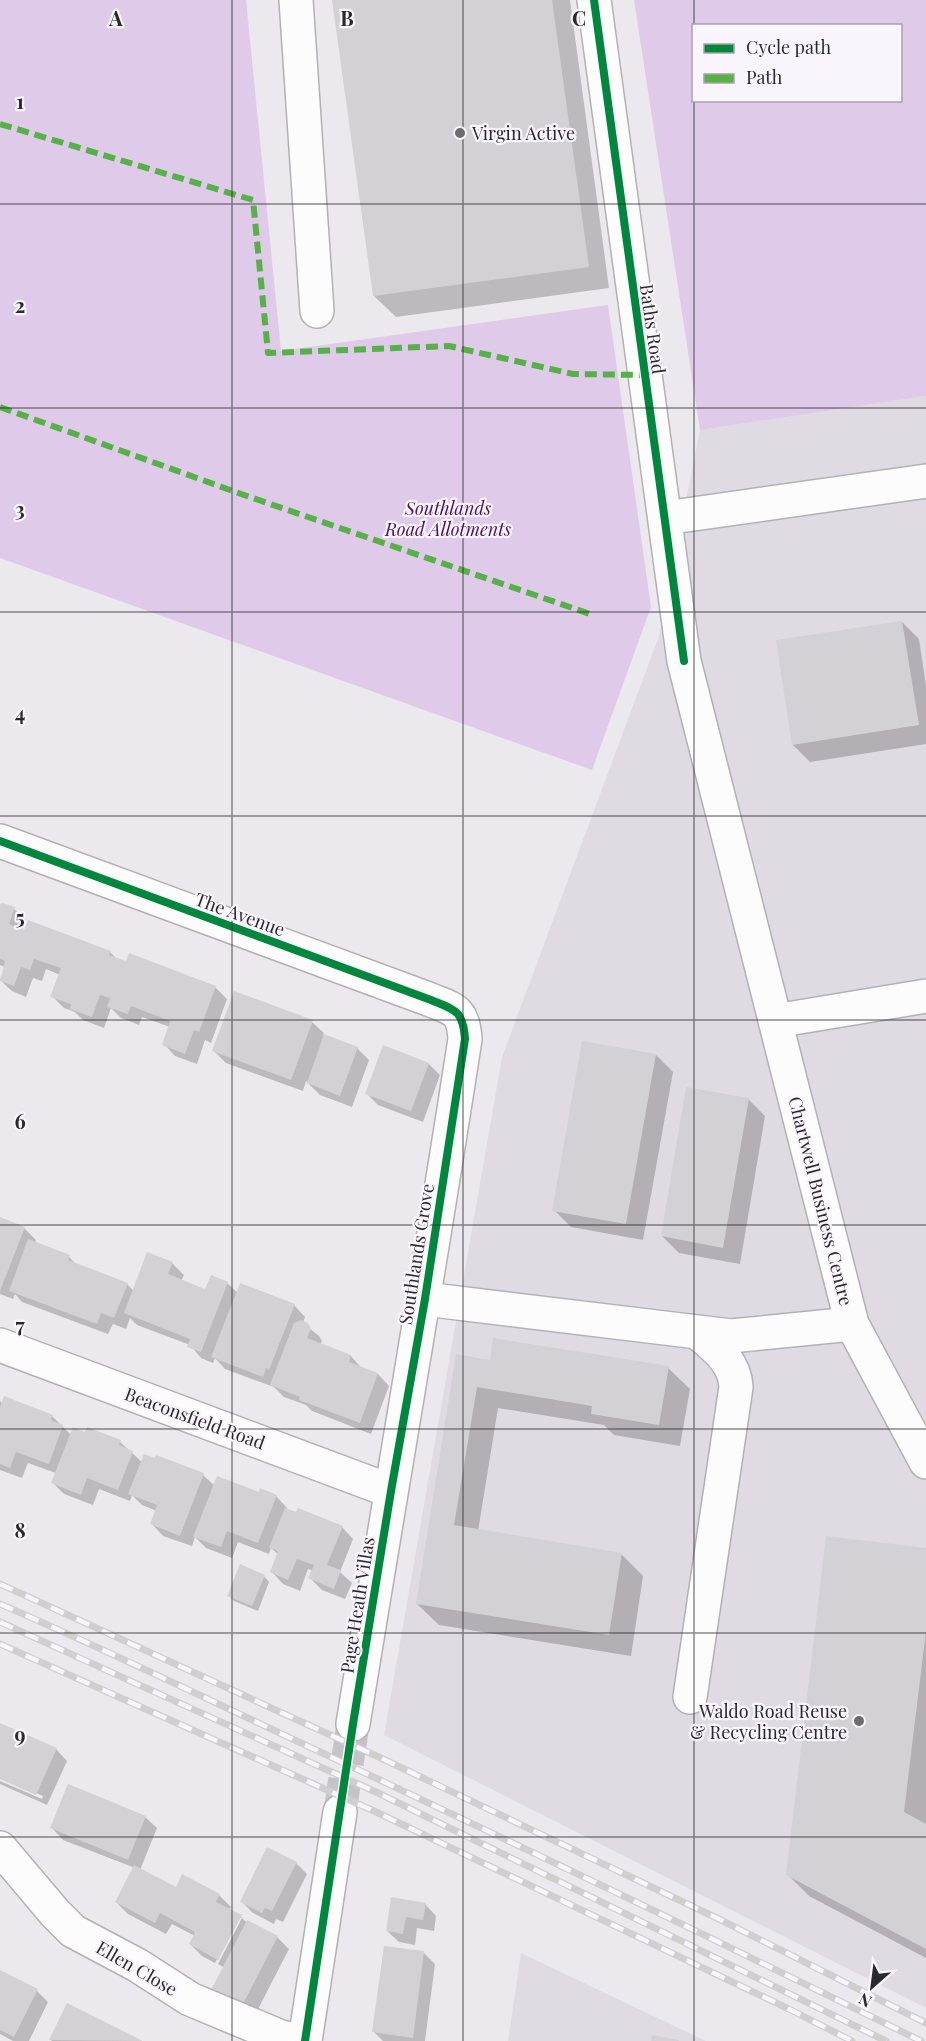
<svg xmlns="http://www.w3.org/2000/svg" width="926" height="2041" viewBox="0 0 926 2041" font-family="'Playfair Display',serif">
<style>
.built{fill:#e0dbe3}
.green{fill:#dfcaea;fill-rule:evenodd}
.shadow{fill:#0003}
.building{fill:#d3d1d5}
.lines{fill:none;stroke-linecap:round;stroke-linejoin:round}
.minor-tunnel{stroke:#c5c3c7;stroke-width:33;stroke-dasharray:33 16;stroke-linecap:butt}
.minor-casing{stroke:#b3b1b4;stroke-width:36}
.minor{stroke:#fcfcfc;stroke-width:33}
.rail-casing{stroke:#d0cfd0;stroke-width:7}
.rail{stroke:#faf5fc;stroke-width:4.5;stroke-dasharray:14;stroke-linecap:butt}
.quiet{stroke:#56b246;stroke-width:6;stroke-dasharray:12 6;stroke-linecap:butt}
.cycleway-casing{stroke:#faf5fc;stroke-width:11}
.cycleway{stroke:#00873e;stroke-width:8}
.grid{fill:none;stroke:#2a292b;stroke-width:1.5;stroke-opacity:0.55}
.poi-dot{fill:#6e6c6f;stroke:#faf5fc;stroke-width:2}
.labels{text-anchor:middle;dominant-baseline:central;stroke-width:4.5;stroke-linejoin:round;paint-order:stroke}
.poi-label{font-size:18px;fill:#2a292b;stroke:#faf5fc;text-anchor:start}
.street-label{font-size:18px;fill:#2a292b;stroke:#faf5fc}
.park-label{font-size:18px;font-style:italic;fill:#4b1062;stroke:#faf5fc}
.grid-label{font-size:20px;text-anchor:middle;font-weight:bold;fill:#2a292b;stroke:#faf5fc;stroke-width:4.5;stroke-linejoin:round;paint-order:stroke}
</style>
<rect width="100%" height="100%" fill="#ece9ee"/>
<path class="built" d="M926,396V2008L384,1735L502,1057L659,636L700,430Z
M521,1953L706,2041H508Z"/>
<path class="green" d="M0,0H246L281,351L608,305L651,607L592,770L0,558Z
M634,0H926V396L700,430ZM694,26H900V100H694Z"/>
<path class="shadow" d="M333,0H570L609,288L396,317L374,296Z
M902,622L919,639L926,686V744L810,762L793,745Z
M0,906L14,909L26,920L22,931L110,952L117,959L215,987L227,999L211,1043L205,1040L197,1064L175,1056L164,1044L170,1027L142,1017L139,1025L121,1018L111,1008L104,1028L83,1020L75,1012L64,1008L52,996L60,975L46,969L42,981L33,978L26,997L12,991L0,980L5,967L0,965Z
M312,1022L324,1033L323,1035L357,1048L369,1060L352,1107L320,1095L306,1081L303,1091L226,1063L214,1051Z
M656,1055L673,1072L643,1240L571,1227L554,1210Z
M429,1064L440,1075L423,1122L378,1105L367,1094Z
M748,1099L765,1116L740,1264L679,1253L662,1236Z
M0,1219L24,1228L36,1240L35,1243L69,1257L78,1266L127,1284L134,1291L172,1263L184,1275L181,1281L206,1291L227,1283L238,1293L294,1305L305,1317L303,1323L319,1336L322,1341L320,1345L351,1356L362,1369L378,1374L389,1386L371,1434L312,1411L306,1405L284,1397L274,1387L225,1369L215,1358L213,1363L201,1358L190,1345L137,1325L130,1318L126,1329L113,1324L108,1334L22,1302L15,1294L13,1299L0,1294Z
M457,1356L491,1362L668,1368L690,1389L680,1446L614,1435L604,1425L498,1408L478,1531L622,1555L643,1576L631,1656L439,1625L417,1604Z
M0,1401L3,1404L52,1416L71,1435L86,1433L87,1429L120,1442L142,1462L203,1475L215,1486L276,1496L287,1508V1510L342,1527L353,1539L340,1572L352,1583L345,1599L322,1590L310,1578L313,1571L308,1569L300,1591L283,1584L272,1572L279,1555L271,1548L269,1554L238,1542L232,1558L206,1548L195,1537L192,1546L163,1536L152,1524L157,1511L142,1505L132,1495L130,1501L99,1489L93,1505L64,1494L53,1483L56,1473L28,1463L22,1478L0,1470Z
M926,1549V1958L809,1896L787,1874Z
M264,1576L269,1582L258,1611L234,1601L228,1595Z
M0,1727L56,1749L67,1761L47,1805L0,1784V1781L42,1799L43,1796L0,1777Z
M145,1817L157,1828L140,1870L176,1889L219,1895L231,1907L229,1910L241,1917L247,1923L277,1937L289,1949L254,2017L225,2002V1968L218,1964L242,1918H239L215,1963L202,1956L190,1944L195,1936L172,1924L166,1934L128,1914L116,1902L135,1868L63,1840L52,1828Z
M296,1863L307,1874L283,1922L276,1919L274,1924L253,1913L242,1902Z
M392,1899L425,1904L436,1916L434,1931L417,1928L415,1945L399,1942L387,1931Z
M424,1953L435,1964L425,2041H383L374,2032Z
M0,1972L37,1991L48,2002L29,2041H13L0,2034Z
M67,2005L140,2041H52L50,2039Z"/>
<path class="building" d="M332,0H552L589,267L373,296Z
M902,621L919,725L792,745L776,640Z
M3,903L15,907L9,924L24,930L28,920L111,951L109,955L126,961L129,953L216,986L199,1032L194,1030L185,1054L162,1045L170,1021L131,1006L128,1014L107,1007L110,998L100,995L92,1017L70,1009L71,1004L50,997L61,968L34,959L30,970L21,967L14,986L0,981L5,961L0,959V904Z
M234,991L313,1020L291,1080L212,1051Z
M324,1034L358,1047L340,1096L307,1083Z
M582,1041L656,1054L626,1224L552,1211Z
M383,1045L429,1063L411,1111L365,1094Z
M686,1087L749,1098L723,1248L661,1236Z
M0,1217L25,1227L0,1291Z
M28,1239L70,1255L68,1260L128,1283L114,1318L101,1313L97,1324L9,1291Z
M147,1252L173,1262L168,1274L205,1289L211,1275L228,1282L201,1352L187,1347L190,1339L124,1313Z
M240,1283L295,1304L269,1370L266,1368L263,1377L211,1357Z
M301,1320L308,1323L311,1329L307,1338L351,1355L349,1362L378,1373L360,1423L299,1400L300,1397L270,1385L294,1323Z
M493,1338L669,1366L659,1425L591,1414L592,1406L477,1387L454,1525L622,1553L609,1635L416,1604L456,1354L490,1360Z
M4,1396L53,1415L51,1420L63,1425L49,1464L16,1452L10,1468L0,1464V1407Z
M73,1427L85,1432L87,1427L121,1440L119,1445L133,1451L118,1490L87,1478L81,1495L51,1483Z
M144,1454L155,1458L156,1455L204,1473L180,1536L150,1524L157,1505L128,1494Z
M217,1476L259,1492L260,1488L277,1495L258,1543L227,1531L221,1547L193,1537Z
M285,1508L296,1512L298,1508L343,1526L327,1565L341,1570L334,1589L308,1578L314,1565L297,1559L288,1580L270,1572L278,1551L269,1548Z
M826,1536L926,1548V1631L904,1812L926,1824V1949L786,1875Z
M240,1564L265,1575L252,1606L227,1596Z
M0,1723L57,1748L36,1795L0,1779Z
M68,1784L146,1816L128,1860L50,1828Z
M267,1847L297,1862L272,1911L265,1908L262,1913L240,1902Z
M134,1865L176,1887L182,1874L220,1894L216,1902L242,1915L218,1960L189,1944L195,1932L160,1913L155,1923L115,1902Z
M391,1897L426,1903L423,1920L406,1917L403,1934L386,1931Z
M247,1920L278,1936L242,2006L211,1990Z
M384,1946L424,1951L413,2038L372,2032Z
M0,1970L38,1989L14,2037L0,2030Z
M67,2003L143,2041L49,2040Z
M652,2035L679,2040V2041H651Z"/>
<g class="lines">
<path class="minor-tunnel" d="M340,1812L353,1724"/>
<defs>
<path id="minor" d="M296,0L317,311
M665,518L926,481
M0,841L431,1000C455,1010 463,1010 465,1039C430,1267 390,1495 353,1724
M775,1021L926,996
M425,1299L731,1336L852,1324L684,661L594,0
M852,1324L926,1462
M0,1345L391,1491
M690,1697L736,1387C735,1362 715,1347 697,1332
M0,1848L55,1913L73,1931L137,1965L190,1999L281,2037L305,2041L340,1812"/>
</defs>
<use href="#minor" class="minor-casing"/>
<use href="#minor" class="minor"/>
<defs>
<path id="rail" d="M0,1584L383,1759L721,1920L926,2023
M0,1604C107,1650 211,1701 316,1750C519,1845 720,1942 921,2041
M0,1622L376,1792L886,2041
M0,1644L374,1811L787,2008L852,2041"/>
</defs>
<use href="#rail" class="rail-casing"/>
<use href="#rail" class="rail"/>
<path class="quiet" d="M0,124L253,200L268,353L449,346L573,374L645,375
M0,407L244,495L590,614"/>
<defs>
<path id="cycleway" d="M594,0L684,661
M0,841L431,1000C455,1010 463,1010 465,1039L425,1299L391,1491L353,1724L305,2041"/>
</defs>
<use href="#cycleway" class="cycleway-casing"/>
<use href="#cycleway" class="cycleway"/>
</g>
<path class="grid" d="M232,0V2041M463,0V2041M694,0V26M694,100V2041M0,204H926M0,408H926M0,612H926M0,816H926M0,1020H926M0,1225H926M0,1429H926M0,1633H926M0,1837H926"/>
<g class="poi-dot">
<circle cx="460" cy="133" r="6"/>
<circle cx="859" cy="1721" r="6"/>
</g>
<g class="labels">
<g class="poi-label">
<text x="472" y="133">Virgin Active</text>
<text x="847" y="1711" text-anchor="end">Waldo Road Reuse<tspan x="847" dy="21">&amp; Recycling Centre</tspan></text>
</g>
<g class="street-label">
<text transform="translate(653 329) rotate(82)">Baths Road</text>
<text transform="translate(240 914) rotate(20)">The Avenue</text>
<text transform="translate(821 1201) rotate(76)">Chartwell Business Centre</text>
<text transform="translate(416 1254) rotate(-81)">Southlands Grove</text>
<text transform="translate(195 1418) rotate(20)">Beaconsfield Road</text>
<text transform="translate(357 1605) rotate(-81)">Page Heath Villas</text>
<text transform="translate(137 1968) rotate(30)">Ellen Close</text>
</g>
<g class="park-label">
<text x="448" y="508">Southlands<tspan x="448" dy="21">Road Allotments</tspan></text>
</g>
</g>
<g class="grid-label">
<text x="116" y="26">A</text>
<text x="347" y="26">B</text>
<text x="579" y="26">C</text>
<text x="20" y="109">1</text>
<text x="20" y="313">2</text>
<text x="20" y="517">3</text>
<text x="20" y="721">4</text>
<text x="20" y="925">5</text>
<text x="20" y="1129">6</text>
<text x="20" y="1333">7</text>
<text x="20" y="1538">8</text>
<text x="20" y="1742">9</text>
</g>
<rect x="692" y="24" width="210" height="78" fill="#faf5fc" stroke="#a7a3a8" stroke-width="1.5"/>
<rect x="704" y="44" width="30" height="9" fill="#00873e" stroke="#a7a3a8" stroke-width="1.5"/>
<text x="746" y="54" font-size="18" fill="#2a292b">Cycle path</text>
<rect x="704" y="74" width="30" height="9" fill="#56b246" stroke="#a7a3a8" stroke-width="1.5"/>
<text x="746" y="84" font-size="18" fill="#2a292b">Path</text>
<g transform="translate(872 1987) rotate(208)" stroke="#faf5fc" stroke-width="4.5" paint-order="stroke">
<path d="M0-4.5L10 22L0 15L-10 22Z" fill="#2a292b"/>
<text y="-9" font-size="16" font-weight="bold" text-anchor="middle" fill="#2a292b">N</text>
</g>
</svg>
